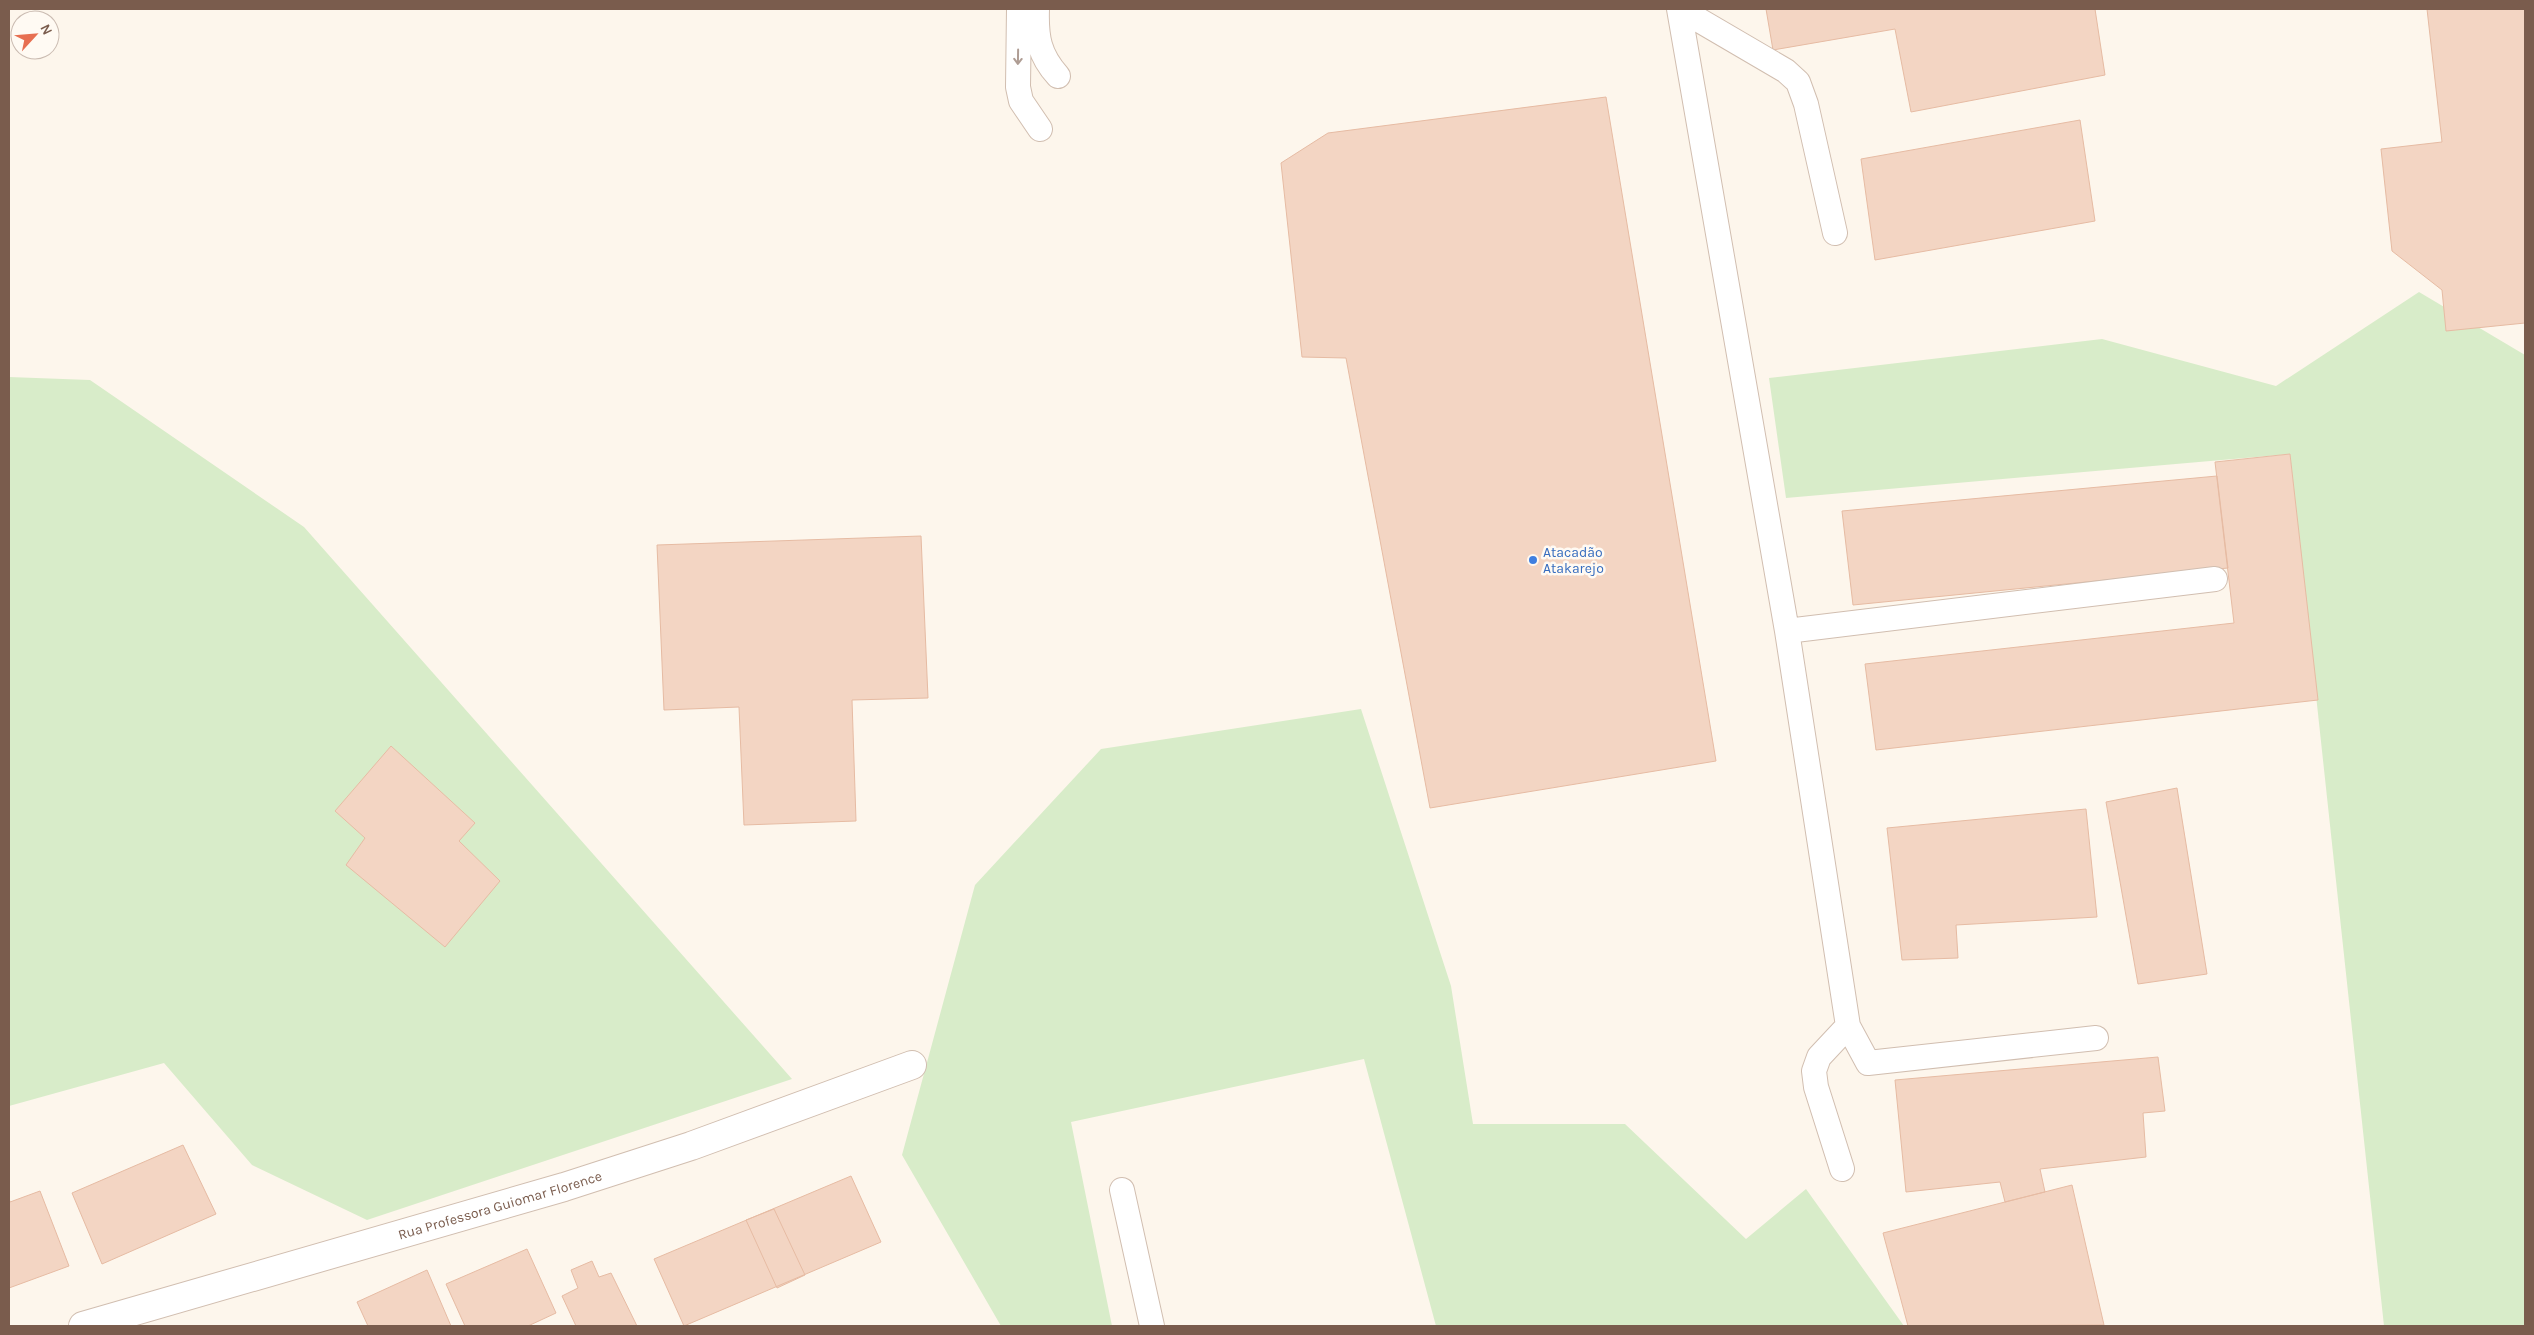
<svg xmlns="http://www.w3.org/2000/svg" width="2534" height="1335" viewBox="0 0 2534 1335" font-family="Karla,sans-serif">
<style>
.green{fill:#d8ecc9}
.building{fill:#f3d5c3;stroke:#e6bba3}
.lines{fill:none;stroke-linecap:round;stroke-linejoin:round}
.lane-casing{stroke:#d1beb0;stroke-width:26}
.street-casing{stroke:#d1beb0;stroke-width:30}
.lane{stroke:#fff;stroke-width:24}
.street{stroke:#fff;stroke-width:28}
.oneway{stroke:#af9d94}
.shop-dot{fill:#3f7fe0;stroke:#fffaf3;stroke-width:2}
.labels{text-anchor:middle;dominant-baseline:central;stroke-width:5;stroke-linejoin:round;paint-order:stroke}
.shop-label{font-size:14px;fill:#366cbe;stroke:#fffaf3;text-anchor:start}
.street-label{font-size:14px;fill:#7a5c4d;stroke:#fffaf3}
</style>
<rect width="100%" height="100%" fill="#fdf6ec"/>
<path class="green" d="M2419,292L2525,355V1326H2384L2290,454L1786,498L1769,378L2102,339L2276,386Z
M9,377L90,380L304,527L792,1079L367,1220L252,1165L164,1063L9,1106Z
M1361,709L1451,986L1473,1124H1625L1746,1239L1806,1189L1904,1326H1436L1364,1059L1071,1122L1112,1326H1001L902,1155L975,885L1101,749Z"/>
<path class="building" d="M1766,9H2095L2105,75L1911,112L1895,29L1773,50Z
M2427,9H2525V323L2446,331L2442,290L2392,251L2381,149L2442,142Z
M1606,97L1716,761L1430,808L1346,358L1302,357L1281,163L1328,133Z
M2080,120L2095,221L1875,260L1861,159Z
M2290,454L2318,700L1876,750L1865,664L2234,623L2215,462Z
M2217,476L2228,568L1853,605L1842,511Z
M921,536L928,698L852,700L856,821L744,825L739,707L664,710L657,545Z
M391,746L475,823L459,841L500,881L445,947L346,865L365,838L335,811Z
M2177,788L2207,974L2138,984L2106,802Z
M2086,809L2097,917L1956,925L1958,958L1902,960L1887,828Z
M2158,1057L2165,1111L2143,1113L2146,1157L2040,1169L2045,1192L2005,1202L2000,1182L1906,1192L1895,1080Z
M183,1145L216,1214L102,1264L72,1193Z
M851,1176L881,1242L684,1326L654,1259Z
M2072,1185L2104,1325L1908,1326L1883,1233Z
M40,1191L69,1266L9,1288V1198L10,1202Z
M774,1209L805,1275L777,1288L746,1220Z
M527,1249L556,1313L528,1326H465L446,1284Z
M592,1261L599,1277L611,1273L637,1326H576L562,1296L578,1288L571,1270Z
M427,1270L451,1326H368L357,1302Z"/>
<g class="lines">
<defs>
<path id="lane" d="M1019,9L1018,87L1021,101L1040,129
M1037,9C1036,37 1039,55 1058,76
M1679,9L1787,631L1848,1026L1868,1063L2096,1038
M1680,9L1786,71L1798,82L1806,104L1835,233
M1787,631L2215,579
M1842,1169L1816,1087L1814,1071L1819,1057L1848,1026
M1122,1190L1152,1326"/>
<g id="street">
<path id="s1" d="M83,1326L564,1187L691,1146L912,1065"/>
</g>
</defs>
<use href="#lane" class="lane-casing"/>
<use href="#street" class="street-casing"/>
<use href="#lane" class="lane"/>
<use href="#street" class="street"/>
</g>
<defs><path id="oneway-shaft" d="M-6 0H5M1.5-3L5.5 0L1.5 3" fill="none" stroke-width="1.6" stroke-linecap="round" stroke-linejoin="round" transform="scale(1.25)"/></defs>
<use class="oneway" href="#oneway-shaft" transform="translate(1018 57) rotate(91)"/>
<circle class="shop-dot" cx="1533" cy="560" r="5"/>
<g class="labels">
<g class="shop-label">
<text x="1543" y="552">Atacadão<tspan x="1543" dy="16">Atakarejo</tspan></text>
</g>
<g class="street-label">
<text stroke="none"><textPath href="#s1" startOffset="434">Rua Professora Guiomar Florence</textPath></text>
</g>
</g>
<rect width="2534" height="1335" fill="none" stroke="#7a5c4d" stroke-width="20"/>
<g transform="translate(35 35) rotate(64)"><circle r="24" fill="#fffaf3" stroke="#cabbb1"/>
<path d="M0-4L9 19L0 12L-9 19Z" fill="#e76f51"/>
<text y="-8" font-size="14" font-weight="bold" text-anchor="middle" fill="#7a5c4d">N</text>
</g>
</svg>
